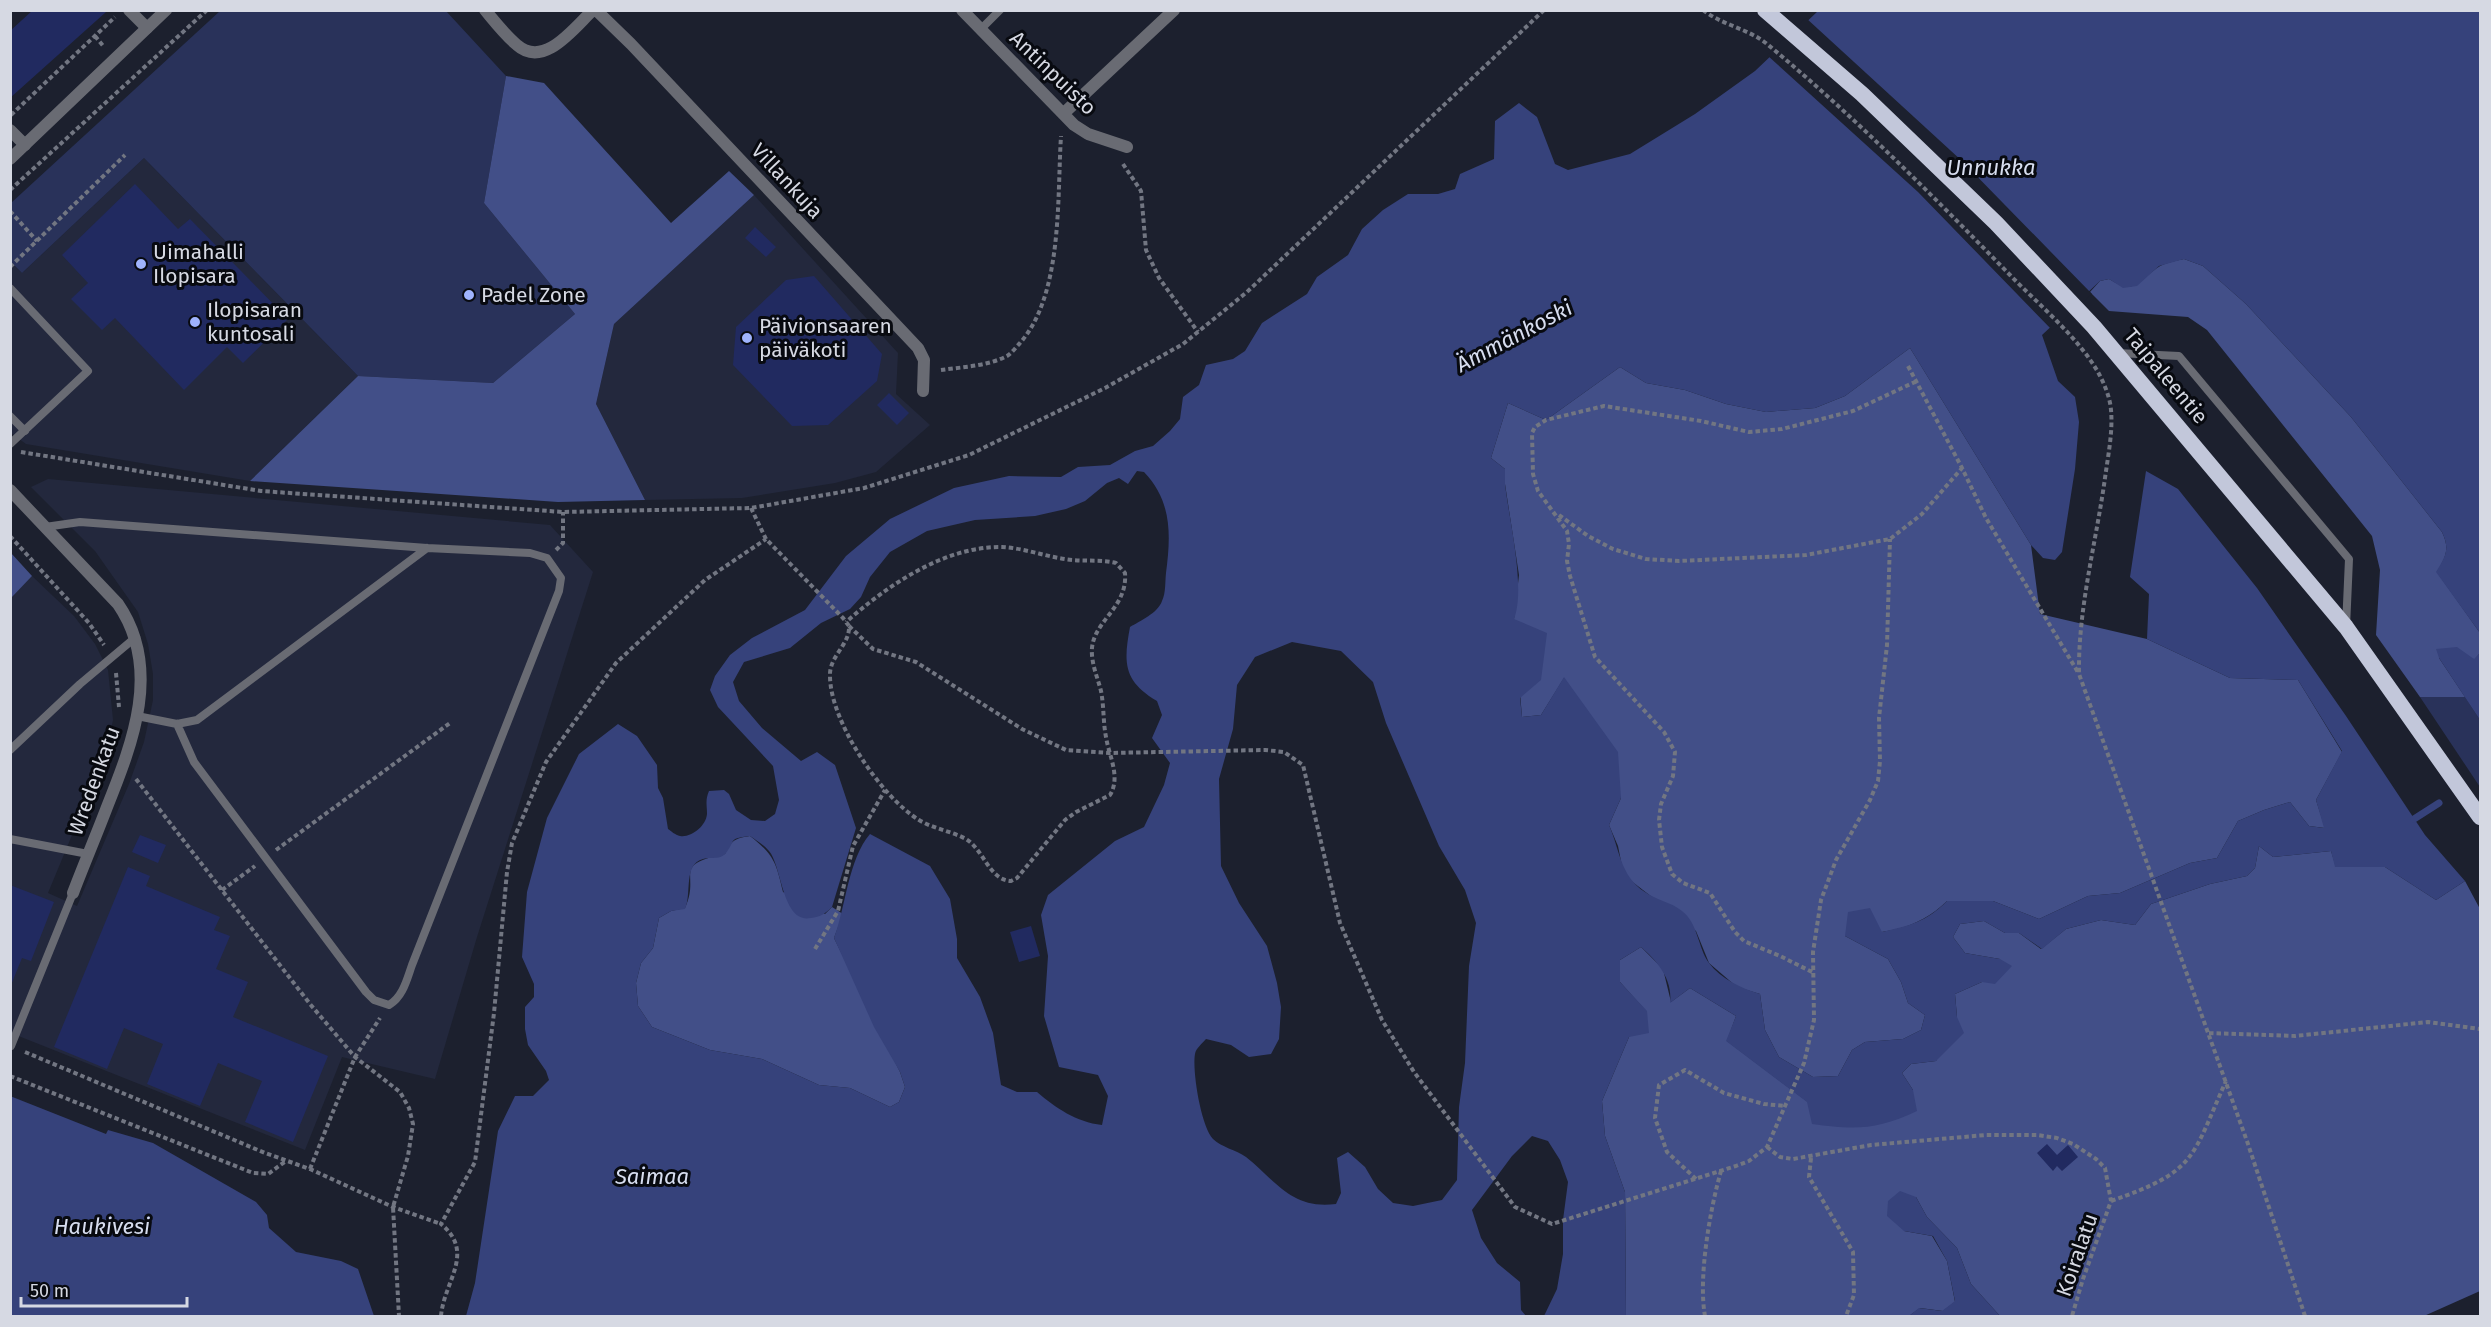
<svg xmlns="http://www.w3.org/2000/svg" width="2491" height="1327" viewBox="0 0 2491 1327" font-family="'Fira Sans',sans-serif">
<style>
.built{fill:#23283d}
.green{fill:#29325a}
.forest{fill:#424f88}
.water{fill:#36427b;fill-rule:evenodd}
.pier{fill:#1c202e}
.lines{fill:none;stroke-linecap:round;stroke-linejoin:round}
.stream{stroke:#36427b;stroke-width:7}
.building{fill:#212a60}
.path{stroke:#727682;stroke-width:4;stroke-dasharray:4.5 3;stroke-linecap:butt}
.service{stroke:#696b73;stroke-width:8}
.minor{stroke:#696b73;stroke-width:12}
.tertiary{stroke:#696b73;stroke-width:12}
.trunk{stroke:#c2c7da;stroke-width:16}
.poi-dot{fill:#9fb3fd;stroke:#080a10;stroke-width:2}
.labels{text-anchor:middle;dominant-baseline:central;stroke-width:6;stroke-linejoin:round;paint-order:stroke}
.street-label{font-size:21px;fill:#d6d9e3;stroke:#080a10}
.poi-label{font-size:21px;fill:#d6d9e3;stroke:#080a10;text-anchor:start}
.water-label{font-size:22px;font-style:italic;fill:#d7ddef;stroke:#080a10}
</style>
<rect width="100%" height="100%" fill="#1c202e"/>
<path class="built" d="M144,158L358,376L250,481L26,444L11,433L10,262L22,273Z
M754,195L898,353L896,394L930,425L876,472L835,483L742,498L645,500L596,404L614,324Z
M48,479L550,525L593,572L477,937L435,1079L342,1057L305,1150L11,1033L10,598L32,576L74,616L95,644L108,670L113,720L106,753L48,893L77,906L129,784L144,742L153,700V674L148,644L138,612L95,551L31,487Z"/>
<path class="green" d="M220,11H446L506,76L484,203L575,314L493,383L358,376L144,158L22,273L11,262V203Z
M2420,697H2465L2480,720V787Z"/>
<path class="forest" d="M506,76L544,83L671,223L729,171L754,195L614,324L596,404L645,500L558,502L250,481L358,376L493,383L575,314L484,203Z
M2184,259L2203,266L2246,304L2351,417L2442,532C2450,549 2446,556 2437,572L2480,633V653L2475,659L2439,658L2465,697H2420L2376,635L2380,570L2372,536L2207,330L2188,317L2109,311L2090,292L2100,281L2109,279C2135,295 2136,283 2157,268C2164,263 2175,261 2184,259Z
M1910,348L2031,545L2040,614L2147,639L2230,678L2298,680L2342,752L2316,800L2325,828L2309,826L2290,802L2264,810L2238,821L2217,858L2190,863L2120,893L2088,896L2039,919L1993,901H1947C1916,931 1886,932 1845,936L1888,959L1901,982L1908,1003L1925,1015L1921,1030L1903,1039L1865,1042L1852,1050L1838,1076L1813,1077L1779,1057L1765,1030L1760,994L1737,987L1709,963L1696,931L1630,880L1622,866L1618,846L1609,825L1621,798L1564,678L1541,715L1522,717L1514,619L1519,575L1505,484V469L1491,458L1508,403L1546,420L1620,367L1646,383L1685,390L1726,404L1766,412L1815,408L1845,396Z
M11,553L32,576L11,598Z
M750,836C774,855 776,862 783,892L825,914L832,907L843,914L834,938L900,1072L905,1087L899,1102L890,1107L850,1088L819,1085L762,1059L710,1050L652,1027L638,1006L636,983L641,963L653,948L659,918L671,911L685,908C701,874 670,865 725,854C731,840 736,838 750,836Z
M2259,846L2273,857L2331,851L2336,867H2385L2436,900L2465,881L2480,909V1291L2424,1316H2000L1971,1284L1957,1248L1927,1217L1916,1197L1904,1231L1932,1236L1947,1261L1955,1302L1943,1311L1920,1308L1909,1316H1626L1625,1192L1605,1136L1602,1101L1629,1037L1646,1011L1620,982V960L1641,947L1663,969L1671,1002L1690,988L1736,1016L1727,1041L1808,1102L1913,1090L1902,1073L1911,1064L1936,1061L1957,1017L1955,994L1982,982L2000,959L1965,953L1953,937L1960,924L1984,921L2005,933H2019L2041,949L2066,929L2101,920L2135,925L2151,904L2210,884L2247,876L2255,868Z"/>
<path class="water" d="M1818,11H2480V633L2436,572C2446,556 2450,549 2442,532L2351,417L2246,304L2203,266L2184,259L2159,266L2137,286L2123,288L2109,279L2100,281L2042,335L2058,381L2075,397L2079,422L2075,469L2062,552L2055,560L2043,558L2031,545L1910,348L1845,396L1815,408L1766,412L1726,404L1685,390L1646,383L1620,367L1546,420L1508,403L1491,458L1505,469V484C1509,519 1526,588 1514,619L1547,633L1541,680L1520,698L1522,717L1541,715L1564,677L1618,752L1621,798L1609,825C1620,850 1620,876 1645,892C1656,900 1671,902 1682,911C1698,923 1698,948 1709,963C1721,979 1741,988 1760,994L1765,1030L1779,1057L1813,1077L1838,1076L1852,1050L1865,1042L1903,1039L1921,1030L1925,1015L1908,1003L1901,982L1888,959L1845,936L1848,912L1870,908L1882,932C1911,925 1926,922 1947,901H1993L2039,919L2088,896L2120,893L2190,863L2217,858L2238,821L2264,810L2290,802L2309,826L2324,828L2316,800L2342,751L2298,680L2230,678L2147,639L2149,594L2130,577L2146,471L2178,489L2257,588L2346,716L2425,835L2465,881L2436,900L2385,867H2335L2331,851L2273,857L2259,846L2255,868L2247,876L2210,884L2151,904L2135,925L2101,920L2066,929L2042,949L2019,933H2005L1984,921L1960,924L1953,937L1965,953L2000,959L2012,966L1995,984L1982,982L1955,994L1957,1017L1964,1033L1936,1061L1911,1064L1902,1073L1913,1090L1917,1111C1877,1130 1855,1130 1812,1124L1807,1102L1726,1041L1736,1016L1690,988L1670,1003C1673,979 1657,961 1641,947L1620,960V982L1647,1011L1649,1033L1629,1037L1602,1101L1605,1136L1625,1192L1626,1316H1544L1557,1289L1563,1254V1220L1568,1182L1560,1160L1548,1141L1532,1136L1512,1156L1472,1210L1481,1238L1497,1263L1520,1282L1521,1310L1526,1316H466L475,1283L498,1131L515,1096H533L549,1080L546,1071L528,1045L525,1029V1007L534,997V984L522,957L527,892L547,818L579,754L618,724L637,736L657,765L658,788L663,798L668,829C671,831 675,835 680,836C691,838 706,826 707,814C707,805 705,800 709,791L724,790L729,794L736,810L751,820L765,821L775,814L779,800L773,766L718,707L710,690L715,676L730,655L752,638L805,610L846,556L890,519L954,488L1009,476L1061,477L1078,467L1110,465L1135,451L1153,446L1170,431L1180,419L1183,397L1199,385L1206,365L1233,359L1245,351L1262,323L1307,294L1317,277L1348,255L1362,229L1383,210L1408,194H1438L1455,189L1460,174L1494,159L1495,121L1519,103L1537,117L1555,164L1568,170L1630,154L1695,114L1755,71ZM1137,471L1144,472C1172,501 1171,535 1166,573C1165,581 1166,593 1162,601C1158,613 1140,621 1130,627C1123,664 1124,681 1157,701L1162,715L1152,738L1170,763L1164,785L1144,827L1115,841L1048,895L1041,915L1048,956L1044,1016L1059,1067L1098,1075L1108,1096L1102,1125C1076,1122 1056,1108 1037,1092H1017L1001,1085L993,1033L980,997L957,958V939L950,899L930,866L870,834C848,860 846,906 834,938L874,1027L900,1072L905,1087L899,1102L890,1107L850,1088L819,1085L762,1059L710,1050L652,1027L638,1006L636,983L641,963L653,948L659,918L671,911L685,909C692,894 683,864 703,859C711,856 719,861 726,853C737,839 727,839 750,836C756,840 764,845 769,851C782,866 782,924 811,918C820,917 825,914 832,907L856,828L835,765L817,752L801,761L762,728L739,701L733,682L744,662L790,648L821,623L850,609L861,597L870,577L890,552L927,531L975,520L1035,516L1066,509L1085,501L1107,483L1119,478L1128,484ZM1292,642L1341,651L1373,682L1386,723L1439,846L1465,890L1476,923L1469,966L1465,1063L1459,1107L1457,1180L1442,1200L1413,1206L1393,1203L1378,1189L1365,1167L1348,1152L1337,1158L1341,1193L1336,1204C1292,1210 1276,1181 1246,1157C1236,1150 1221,1147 1213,1139C1201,1126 1192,1071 1195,1054C1196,1048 1202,1044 1206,1039L1231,1045L1249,1057L1271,1054L1279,1039L1281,1007L1277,983L1267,946L1239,903L1221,866L1219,779L1233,729L1237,685L1255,657Z
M2457,647L2474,659L2480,653V720L2439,658L2436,649Z
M10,1096L106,1134L108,1130L153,1143L256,1202L267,1215L269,1228L296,1252L341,1261L358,1269L374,1316H11Z
M1900,1191L1916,1197L1927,1217L1957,1248L1971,1284L2000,1316H1909L1919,1308L1942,1311L1955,1301L1947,1261L1933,1236L1904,1231L1887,1216L1888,1201Z"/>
<path class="pier" d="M1806,18L1962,161L2092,294L2052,330L1918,192L1767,55Z"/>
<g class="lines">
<path class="stream" d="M2414,819L2439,803"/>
</g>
<path class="building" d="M33,10L106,12L10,98V31Z
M135,184L178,229L190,219L288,319L243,363L227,347L184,390L115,318L102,330L71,299L88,283L62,255Z
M755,227L776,247L766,257L745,238Z
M814,276L882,354L877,381L828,425L792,426L733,365L736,327L786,280Z
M889,393L909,413L897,425L877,405Z
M140,835L166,845L158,863L132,852Z
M128,867L150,876L146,886L220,917L214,930L230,936L216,969L248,982L233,1017L328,1056L293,1142L245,1122L262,1081L218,1063L200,1106L147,1084L163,1044L124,1028L107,1069L54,1047Z
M10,885L54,902L31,961L22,958L11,985Z
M1031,926L1040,956L1019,962L1010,932Z
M2047,1144L2057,1155L2068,1145L2078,1157L2062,1171L2057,1166L2053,1171L2037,1153Z"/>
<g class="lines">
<path class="path" d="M1703,10C1722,25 1749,29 1767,44C1853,115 1932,195 2010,275C2038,304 2077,336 2098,372C2104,383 2110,397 2111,410C2113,432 2108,456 2105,478C2096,543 2078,608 2079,674L2248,1144L2305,1316
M95,36L104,47
M11,115L115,17
M1123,164L1141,191L1146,250L1159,278L1198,332
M10,190L207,10
M10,211L37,241
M10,267L125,155
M1908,366L1962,468L1986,518L2079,674
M941,370C962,367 988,366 1007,356C1012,353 1016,347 1020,343C1063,294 1057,199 1061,136
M21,452L261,491L563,512L751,508L864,488L969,455L1105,388L1183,344L1247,292L1544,10
M751,508L766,539L843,618L849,626C850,645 829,656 830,676C830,721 881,797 919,820C934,829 951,831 966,839C984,850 989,880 1011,881L1017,878L1065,820L1076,812L1110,795C1121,777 1109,756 1106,737C1103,722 1104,706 1101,691C1098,679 1093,668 1092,655C1089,622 1128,610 1125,573L1116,563C1100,559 1082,562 1065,559C1044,556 1023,548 1002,547C944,546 887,586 846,622
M1559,515L1588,536L1613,549L1646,559L1679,561L1806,555L1890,539L1922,514L1962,468
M10,536L89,623L104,645
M556,550L563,543V512
M849,626L873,649L916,662L1022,729L1066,750L1109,753L1265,750L1284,752L1303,765L1340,923L1382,1020L1414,1072L1515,1207L1552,1224L1736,1166L1749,1161L1767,1147L1804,1063L1814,1020L1813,952L1821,900L1836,860L1870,800L1878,781L1880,761L1879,718L1887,645L1890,539
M116,673L119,707
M136,779L310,1004L355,1057L400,1092L409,1108L413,1124L408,1156L393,1207L399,1316
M276,850L450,723
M222,890L255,866
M815,949L838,911L853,846L885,790
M1812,972L1780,956L1744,941L1735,932L1710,893L1683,883L1672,874L1662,847L1659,820L1661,804L1673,776L1675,752L1664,732L1595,657L1570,576L1567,561L1569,544L1567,531L1538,491L1533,474L1532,433L1535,427L1546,420L1604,406L1701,421L1749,432L1782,429L1853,411L1917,381
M2209,1033L2295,1036L2428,1022L2480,1029
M25,1052L265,1153L310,1169L393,1207L441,1224
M10,1076L253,1173L268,1174L286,1161
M1767,1147L1780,1157L1793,1159L1871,1145L1986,1135H2037L2057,1138L2073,1144L2096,1159L2105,1168L2111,1201L2083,1279L2072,1316
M1811,1158L1809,1177L1853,1252L1854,1295L1846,1316
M310,1169L355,1057L380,1018
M1696,1179L1667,1152L1655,1118L1659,1085L1685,1070L1724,1093L1764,1104L1785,1106
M2111,1201C2197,1171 2191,1159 2226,1081
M441,1316C444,1281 476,1253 441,1224L475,1162L494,1013L507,872L512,843L546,762L616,663L705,580L766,539
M1705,1316C1698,1278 1710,1209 1721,1171"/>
<path class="service" d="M981,29L1000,10
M10,288L88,371L10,444
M2117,353L2179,356L2349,559L2346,627
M10,416L25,431
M45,527L80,522L427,548L530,553L547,558L561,578L559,591L412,965C407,979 403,997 389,1005L374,1000L366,992L194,762L177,724
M137,716L177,724L197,720L427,548
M10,750L80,684L136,637
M10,839L88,854
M11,1046L73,893"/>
<path class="minor" d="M129,10L147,28
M485,10C495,22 505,35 517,45C544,69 574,28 593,10
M596,10L631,44L918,348L924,360L923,391
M962,10L1074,125L1088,134L1127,147
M1063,114L1174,10
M10,130L25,145
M10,490L118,604C162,668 133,742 107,807C96,836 84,864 73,893"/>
<path class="tertiary" d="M10,159L166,10"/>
<path class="trunk" d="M1765,10L1862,94L1996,223L2094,327L2346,627L2480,817"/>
</g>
<g class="poi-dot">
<circle cx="141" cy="264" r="6"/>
<circle cx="469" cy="295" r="6"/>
<circle cx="195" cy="322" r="6"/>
<circle cx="747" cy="338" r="6"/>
</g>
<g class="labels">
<g class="street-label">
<text transform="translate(1053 73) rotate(44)">Antinpuisto</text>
<text transform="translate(787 181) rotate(47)">Villankuja</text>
<text transform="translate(2166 376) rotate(50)">Taipaleentie</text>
<text transform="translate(94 781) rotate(-70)">Wredenkatu</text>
<text transform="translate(2077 1255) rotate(-71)">Koiralatu</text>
</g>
<g class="poi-label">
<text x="153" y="252">Uimahalli<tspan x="153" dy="24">Ilopisara</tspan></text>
<text x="481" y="295">Padel Zone</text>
<text x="207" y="310">Ilopisaran<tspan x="207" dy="24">kuntosali</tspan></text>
<text x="759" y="326">Päivionsaaren<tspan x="759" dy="24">päiväkoti</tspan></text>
</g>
<g class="water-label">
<text x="1991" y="167">Unnukka</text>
<text transform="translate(1514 336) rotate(-28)">Ämmänkoski</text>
<text x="652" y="1176">Saimaa</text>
<text x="102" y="1226">Haukivesi</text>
</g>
</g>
<rect width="2491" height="1327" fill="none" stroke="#d6d9e3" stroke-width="24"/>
<path d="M21 1297v9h166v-9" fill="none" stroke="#d6d9e3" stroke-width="3"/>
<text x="30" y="1297" font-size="18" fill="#d6d9e3" stroke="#080a10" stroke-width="4.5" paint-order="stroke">50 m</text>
</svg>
